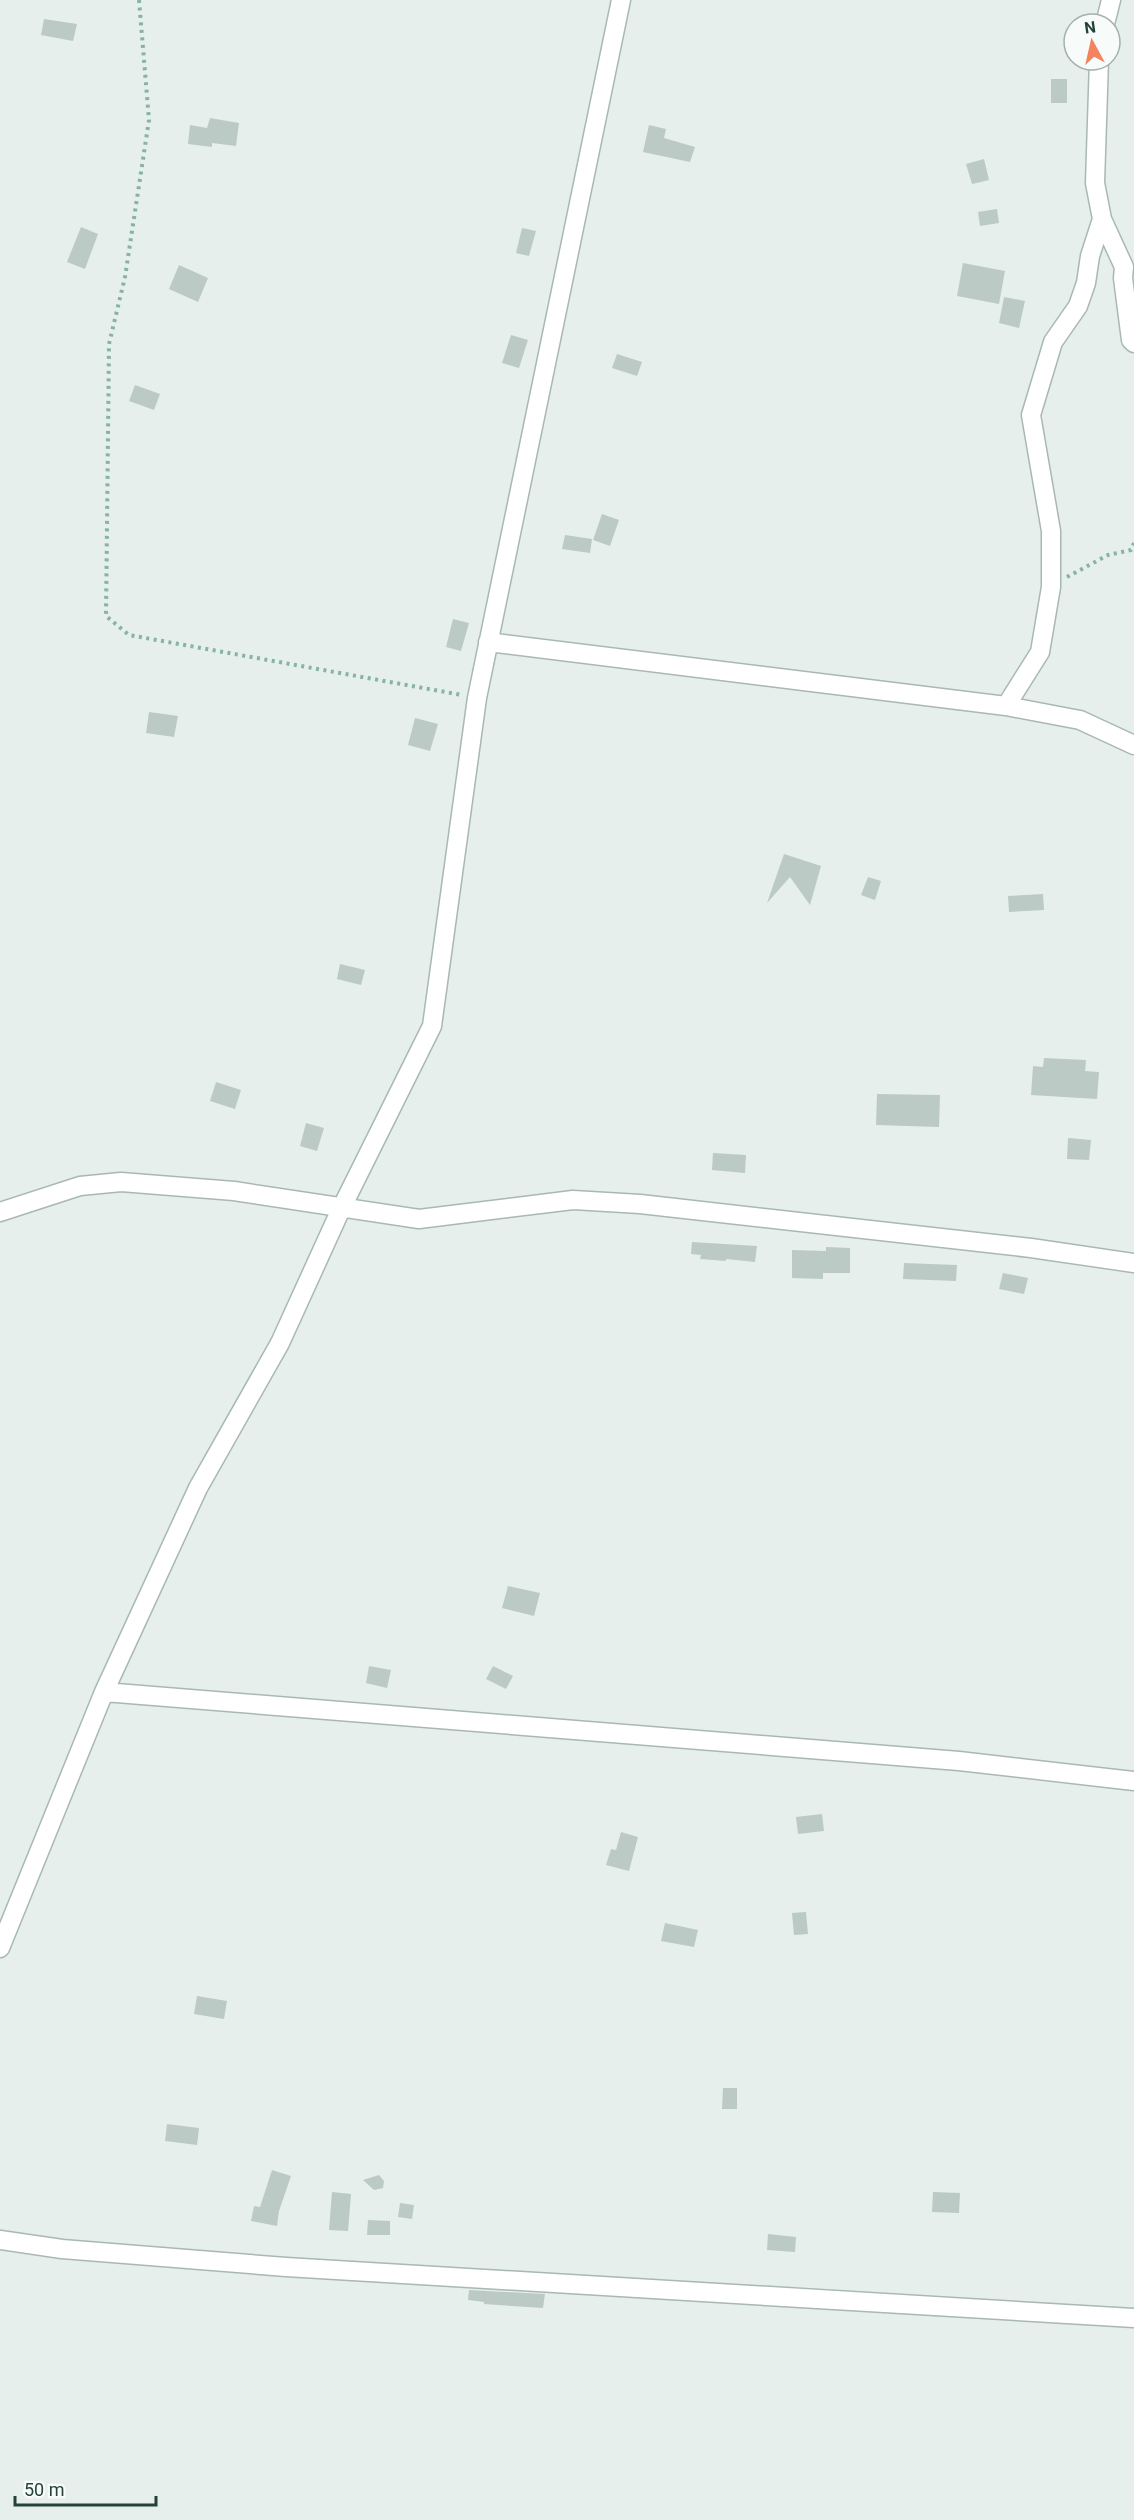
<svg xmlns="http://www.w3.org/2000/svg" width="1134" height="2520" viewBox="0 0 1134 2520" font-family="Roboto,sans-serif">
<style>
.building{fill:#bbcac4}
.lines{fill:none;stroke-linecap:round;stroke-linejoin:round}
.minor-casing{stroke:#a8b8b2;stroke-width:21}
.path{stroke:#86b3a5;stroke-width:4;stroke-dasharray:3 4.5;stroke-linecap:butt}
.minor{stroke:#fff;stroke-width:18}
</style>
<rect width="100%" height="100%" fill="#e6efeb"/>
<path class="building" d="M44,19L77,24L73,41L41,35Z
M1051,79H1067V103H1051Z
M210,118L239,123L236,146L212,143V147L188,144L190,125L207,128Z
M649,125L666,129L664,138L695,147L690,162L643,152Z
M984,159L989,180L972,184L966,164Z
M997,209L999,223L980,226L978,212Z
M81,227L98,234L85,269L67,262Z
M522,228L536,231L529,256L516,253Z
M963,263L1005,271L999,304L957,296Z
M179,265L208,278L198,302L169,289Z
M1004,297L1025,301L1019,328L999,323Z
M511,335L528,340L519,368L502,363Z
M617,354L642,362L637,376L612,368Z
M135,385L160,394L154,410L129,401Z
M602,514L619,520L610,546L593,540Z
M565,535L592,539L590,553L562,549Z
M453,619L469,623L461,651L446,647Z
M149,712L178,716L174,737L146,733Z
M415,718L438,724L430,751L408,745Z
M784,854L821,866L810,905L790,877L767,903Z
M868,877L881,881L875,900L861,895Z
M1043,894L1044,910L1009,912L1008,896Z
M340,964L365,970L361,985L337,979Z
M1044,1058L1086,1060L1085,1071L1099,1072L1097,1099L1031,1095L1033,1066L1043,1067Z
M216,1082L241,1090L235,1109L210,1101Z
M877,1094L940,1095L939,1127L876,1125Z
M306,1123L324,1128L317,1151L300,1146Z
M1068,1138L1091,1140L1089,1160L1067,1159Z
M713,1153L746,1155L745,1173L712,1170Z
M692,1242L757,1246L755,1262L726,1259V1261L700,1259L701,1255L691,1254Z
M826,1247L850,1248V1273H823V1279L792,1278V1250L826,1251Z
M904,1263L957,1265L956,1281L903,1279Z
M1003,1273L1028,1278L1024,1294L999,1289Z
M508,1586L540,1593L534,1616L502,1608Z
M369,1666L391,1670L387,1688L366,1683Z
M493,1666L513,1676L506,1689L486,1679Z
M822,1814L824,1831L798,1834L796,1817Z
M621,1832L638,1837L629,1871L606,1865L611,1849L616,1850Z
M806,1912L808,1934L794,1935L792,1913Z
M665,1923L698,1930L694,1947L661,1941Z
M197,1996L227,2001L224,2019L194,2014Z
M723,2088H737V2109H722Z
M167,2124L199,2128L197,2145L165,2141Z
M272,2170L291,2176L279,2211L277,2226L251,2221L254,2206L260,2207Z
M379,2175L384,2181L383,2188L374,2190L363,2180Z
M332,2192L351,2194L348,2231L329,2230Z
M933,2192L960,2193L959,2213L932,2212Z
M400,2203L414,2205L412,2219L398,2217Z
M368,2220L390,2221V2235H367Z
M768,2234L796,2237L795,2252L767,2250Z
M469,2290L545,2294L543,2308L484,2304V2302L468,2300Z"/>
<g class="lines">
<defs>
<path id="minor" d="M1105,24L1111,0
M1099,60L1095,183L1102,219L1124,267L1123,278L1131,340L1134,343
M488,642L1006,706L1080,720L1134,745
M1006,706L1040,652L1051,587V531L1031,415L1053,342L1078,306L1086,283L1090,256L1102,219
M0,1212L80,1186L121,1182L234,1191L419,1219L573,1200L640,1204L1031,1248L1134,1263
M104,1692L959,1761L1134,1781
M0,1948L104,1692L198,1488L280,1343L341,1209L432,1026L477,698L621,0
M0,2240L62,2249L286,2267L1134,2318"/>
</defs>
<use href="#minor" class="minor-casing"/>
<path class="path" d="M139,0L149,120L125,277L109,344L106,616L129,635L462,695
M1067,577L1108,555L1131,550L1134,543"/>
<use href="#minor" class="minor"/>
</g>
<g transform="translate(1092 42) rotate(352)"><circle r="28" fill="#f7fbf9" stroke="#a3b1ad" stroke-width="1.5"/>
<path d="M0-4.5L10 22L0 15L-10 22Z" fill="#f4845f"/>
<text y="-9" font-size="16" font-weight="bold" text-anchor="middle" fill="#24423a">N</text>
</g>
<path d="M15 2496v9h141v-9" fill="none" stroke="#24423a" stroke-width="3"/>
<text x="24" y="2496" font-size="18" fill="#24423a" stroke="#f7fbf9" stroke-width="4.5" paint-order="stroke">50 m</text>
</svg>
